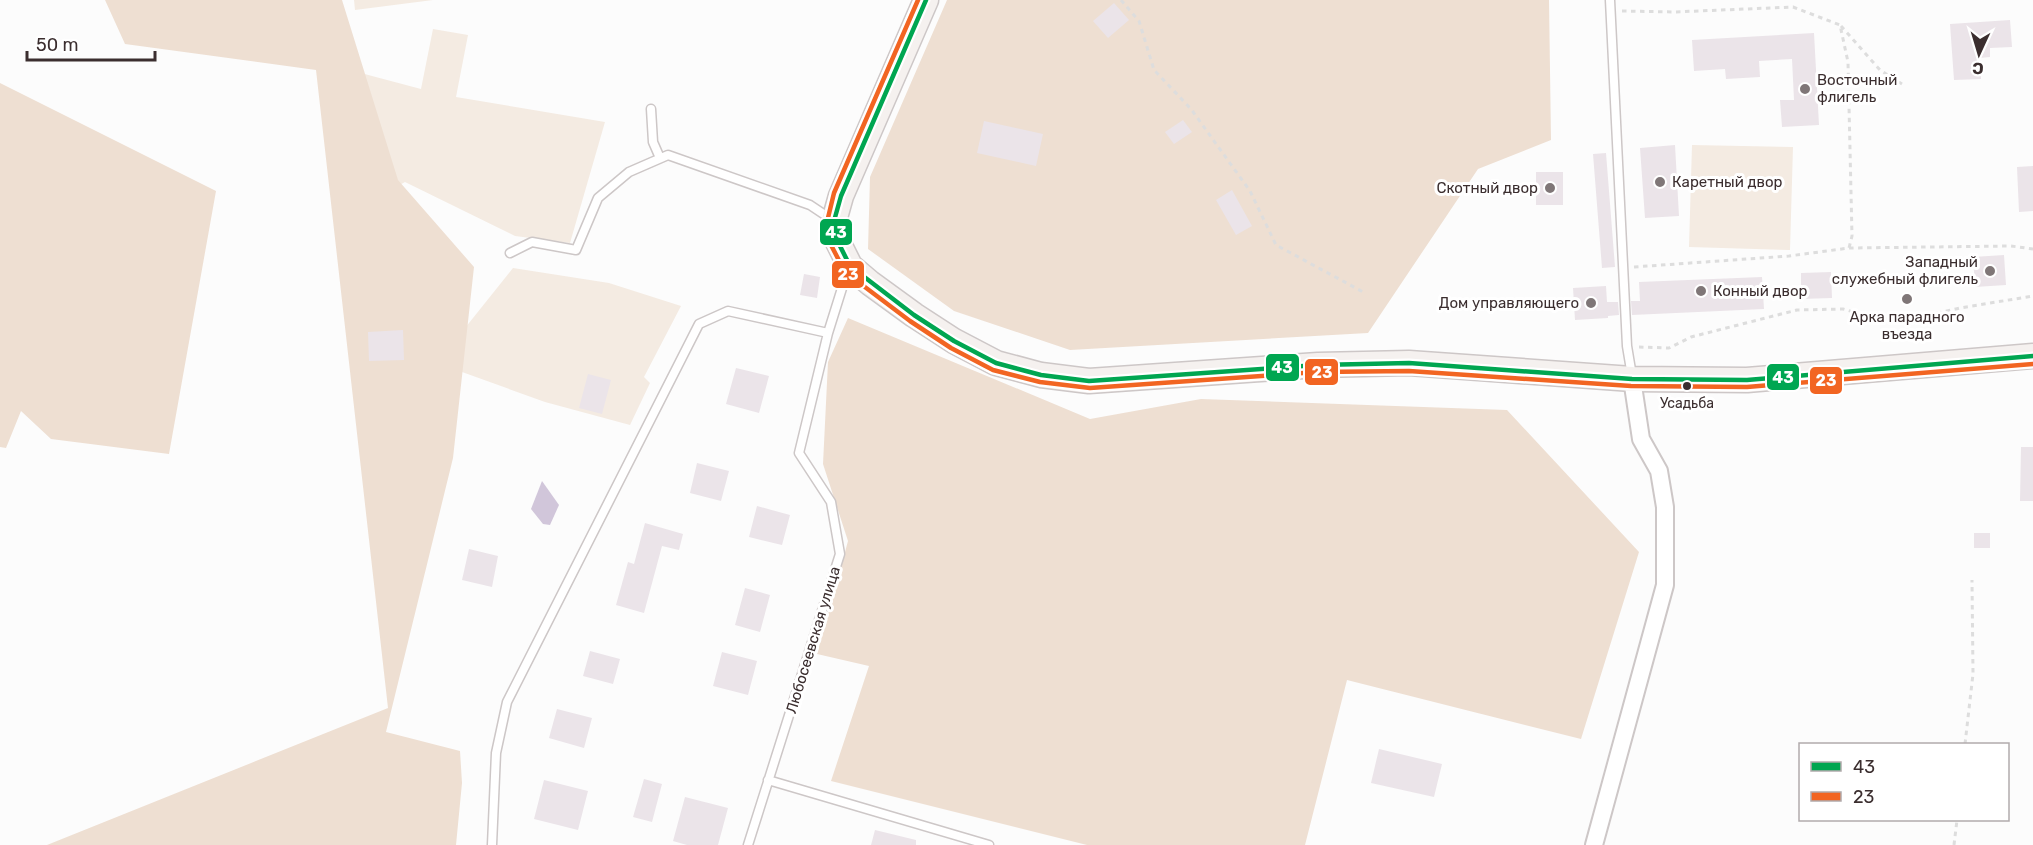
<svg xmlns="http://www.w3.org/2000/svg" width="2033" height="845" viewBox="0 0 2033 845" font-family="Rubik,sans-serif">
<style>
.green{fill:#f4ebe2}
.forest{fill:#eedfd2}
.water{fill:#d1c6da}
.building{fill:#ebe4e9}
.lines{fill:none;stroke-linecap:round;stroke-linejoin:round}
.lane-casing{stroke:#cdc7c7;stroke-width:11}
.street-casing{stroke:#cdc7c7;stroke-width:20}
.secondary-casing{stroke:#cdc7c7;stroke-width:27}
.path{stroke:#ddd;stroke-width:3;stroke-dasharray:4.5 4.5;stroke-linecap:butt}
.lane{stroke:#fff;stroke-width:8}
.street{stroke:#fff;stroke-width:16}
.secondary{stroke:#f5f1ef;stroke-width:24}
.bus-1-casing{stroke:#fff;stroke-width:9}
.bus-2-casing{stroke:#fff;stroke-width:9}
.bus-1{stroke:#00a651;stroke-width:4.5}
.bus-2{stroke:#f26522;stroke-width:4.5}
.poi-dot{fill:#7f7677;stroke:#fff;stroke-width:2}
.bus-dot{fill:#3b2e2f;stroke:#fff;stroke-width:2}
.labels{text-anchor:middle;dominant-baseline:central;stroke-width:6;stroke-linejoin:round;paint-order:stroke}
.bus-label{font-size:14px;fill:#3b2e2f;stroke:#fff}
.poi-label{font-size:15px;fill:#3b2e2f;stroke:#fff;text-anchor:start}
.street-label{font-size:15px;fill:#3b2e2f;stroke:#fff}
.line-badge{stroke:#fff;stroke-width:2}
.badge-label{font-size:16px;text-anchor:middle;font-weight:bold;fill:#fff}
</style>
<rect width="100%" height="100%" fill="#fcfcfc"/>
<path class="green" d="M354,0H433L355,10Z
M433,29L468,35L456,97L605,122L570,243L515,236L405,182L338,219L357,72L421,89Z
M1692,145L1793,147L1790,250L1689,247Z
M513,268L609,283L681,306L644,377L650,383L630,425L545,402L437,363Z"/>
<path class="forest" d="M105,0H342L398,180L474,267L453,458L386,732L460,751L462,783L456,845H47L388,708L316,70L125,44Z
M947,0H1549L1551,140L1478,169L1368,333L1070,350L954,311L868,249L870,177Z
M0,83L216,191L169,454L51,439L21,411L6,448L0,447Z
M848,318L1090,419L1201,399L1507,410L1639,552L1581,739L1347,680L1305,845H1087L831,781L869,666L817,654L848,541L823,464L828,362Z"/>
<path class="water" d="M542,481L559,505L550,525L543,524L531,509Z"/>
<path class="building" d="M1114,3L1129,20L1108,38L1093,21Z
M2010,20L2012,47L1990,48V57L1980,58L1981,79L1954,80L1950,24Z
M1814,33L1819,125L1782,127L1780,100H1794L1792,59L1759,61L1760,77L1726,79L1725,69L1694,71L1692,40Z
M1183,120L1192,132L1174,144L1165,132Z
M984,121L1043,134L1036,166L977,153Z
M1675,145L1679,216L1645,218L1640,148Z
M1606,153L1615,267L1602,268L1593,154Z
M2033,166V211L2019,212L2017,167Z
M1536,172H1563V205H1536Z
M1232,190L1252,226L1236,235L1216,200Z
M2004,255L2006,285L1975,287L1973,257Z
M1831,272L1832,298L1801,299V273Z
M804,274L820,277L817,298L800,295Z
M1762,277L1764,309L1632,315L1631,301H1640L1639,282Z
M1606,286L1607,302H1618L1619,315L1608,316V318L1575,320L1573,288Z
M403,330L404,360L369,361L368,332Z
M736,368L769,376L759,413L726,404Z
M588,374L611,380L602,414L579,408Z
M2021,447H2033V501H2020Z
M697,463L729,471L721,501L690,493Z
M757,506L790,515L782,545L749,537Z
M645,523L683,534L679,550L662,546L644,613L616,605L628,562L634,564Z
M1974,533H1990V548H1974Z
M469,549L498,556L492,587L462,580Z
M745,588L770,595L760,632L735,625Z
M590,651L620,659L613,684L583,676Z
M722,652L757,661L748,695L713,686Z
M557,709L592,718L584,748L549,738Z
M1379,749L1442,764L1434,797L1371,783Z
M644,779L662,784L652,822L633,817Z
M544,780L588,791L578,830L534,819Z
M685,797L728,808L718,845H687L673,841Z
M875,830L916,840V845H871Z"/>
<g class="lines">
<defs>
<path id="lane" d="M1610,0L1627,346L1632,376
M651,109L653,142L660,158
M510,253L532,242L576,250L598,198L629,172L668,155L810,205L831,219
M768,780L989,845
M492,845L496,753L507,702L699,324L728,311L828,333
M748,845L840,554L831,502L799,453L828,333L848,269"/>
<path id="street" d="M1594,845L1665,585V507L1659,471L1641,439L1632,379"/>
<path id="secondary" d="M926,0L841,196L834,221L838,242L850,266L870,283L914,315L954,341L996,363L1041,375L1089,381L1318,365L1409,363L1632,379L1747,380L2033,356"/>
</defs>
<use href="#lane" class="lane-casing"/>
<use href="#street" class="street-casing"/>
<use href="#secondary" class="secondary-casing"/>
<path class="path" d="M1121,0L1139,21L1154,70L1191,109L1250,191L1276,245L1365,293
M1622,11L1674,12L1793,7L1840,25L1848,62L1852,236L1849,248
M1841,26L1880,70L1902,84
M1634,267L1789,256L1849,248L2011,246L2033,249
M1639,347L1669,348L1691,337L1797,310L1843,309L1878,319L1916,318L1960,308L2033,296
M1965,744L1973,674L1972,580
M1954,845L1957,820"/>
<use href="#lane" class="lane"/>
<use href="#street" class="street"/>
<use href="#secondary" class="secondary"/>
<defs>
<path id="bus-1" d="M926,0L841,196L834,221L838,242L850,266L914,315L954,341L996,363L1041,375L1089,381L1318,365L1409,363L1632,379L1747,380L2033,356"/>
<path id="bus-2" d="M918,0L834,193L827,222L831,245L845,272L910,321L951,348L993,370L1040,382L1090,388L1318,372L1409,371L1631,386L1747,387L2033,364"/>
</defs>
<use href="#bus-1" class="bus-1-casing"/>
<use href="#bus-2" class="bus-2-casing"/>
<use href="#bus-1" class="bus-1"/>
<use href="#bus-2" class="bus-2"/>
</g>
<g class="poi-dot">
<circle cx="1805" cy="89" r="6"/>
<circle cx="1660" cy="182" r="6"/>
<circle cx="1550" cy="188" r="6"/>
<circle cx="1990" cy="271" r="6"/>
<circle cx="1701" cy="291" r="6"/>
<circle cx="1907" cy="299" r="6"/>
<circle cx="1591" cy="303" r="6"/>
</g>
<circle class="bus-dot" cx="1687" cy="386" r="5"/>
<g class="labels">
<g class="bus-label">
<text x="1687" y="403">Усадьба</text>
</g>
<g class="poi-label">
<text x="1817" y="80">Восточный<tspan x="1817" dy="17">флигель</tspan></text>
<text x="1672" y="182">Каретный двор</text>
<text x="1538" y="188" text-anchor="end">Скотный двор</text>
<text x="1978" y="262" text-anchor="end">Западный<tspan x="1978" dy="17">служебный флигель</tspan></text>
<text x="1713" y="291">Конный двор</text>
<text x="1579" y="303" text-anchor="end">Дом управляющего</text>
<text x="1907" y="317" text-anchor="middle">Арка парадного<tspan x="1907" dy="17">въезда</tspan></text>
</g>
<g class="street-label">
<text transform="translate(813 640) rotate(-73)">Любосеевская улица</text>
</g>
</g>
<g class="line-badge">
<rect x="819" y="218" width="34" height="28" rx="6" fill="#00a651"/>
<rect x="831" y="260" width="34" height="29" rx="6" fill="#f26522"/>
<rect x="1265" y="353" width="35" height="29" rx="6" fill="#00a651"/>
<rect x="1304" y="358" width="35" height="28" rx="6" fill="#f26522"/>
<rect x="1766" y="363" width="34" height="28" rx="6" fill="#00a651"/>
<rect x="1809" y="366" width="34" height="29" rx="6" fill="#f26522"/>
</g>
<g class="badge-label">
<text x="836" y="238">43</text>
<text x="848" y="280">23</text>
<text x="1282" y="373">43</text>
<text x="1322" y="378">23</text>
<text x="1783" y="383">43</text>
<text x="1826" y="386">23</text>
</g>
<rect x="1799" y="743" width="210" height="78" fill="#ffffff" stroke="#b1abac" stroke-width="1.5"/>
<rect x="1811" y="762" width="30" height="9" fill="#00a651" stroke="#b1abac" stroke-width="1.5"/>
<text x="1853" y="773" font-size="18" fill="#3b2e2f">43</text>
<rect x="1811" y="792" width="30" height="9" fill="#f26522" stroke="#b1abac" stroke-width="1.5"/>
<text x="1853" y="803" font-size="18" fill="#3b2e2f">23</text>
<g transform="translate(1979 54) rotate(184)" stroke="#ffffff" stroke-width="4.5" paint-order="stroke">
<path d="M0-4.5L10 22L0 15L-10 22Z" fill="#3b2e2f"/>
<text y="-9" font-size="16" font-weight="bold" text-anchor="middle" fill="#3b2e2f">С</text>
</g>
<path d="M27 51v9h128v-9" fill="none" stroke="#3b2e2f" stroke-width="3"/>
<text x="36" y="51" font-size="18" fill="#3b2e2f" stroke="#ffffff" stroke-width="4.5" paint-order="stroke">50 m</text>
</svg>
